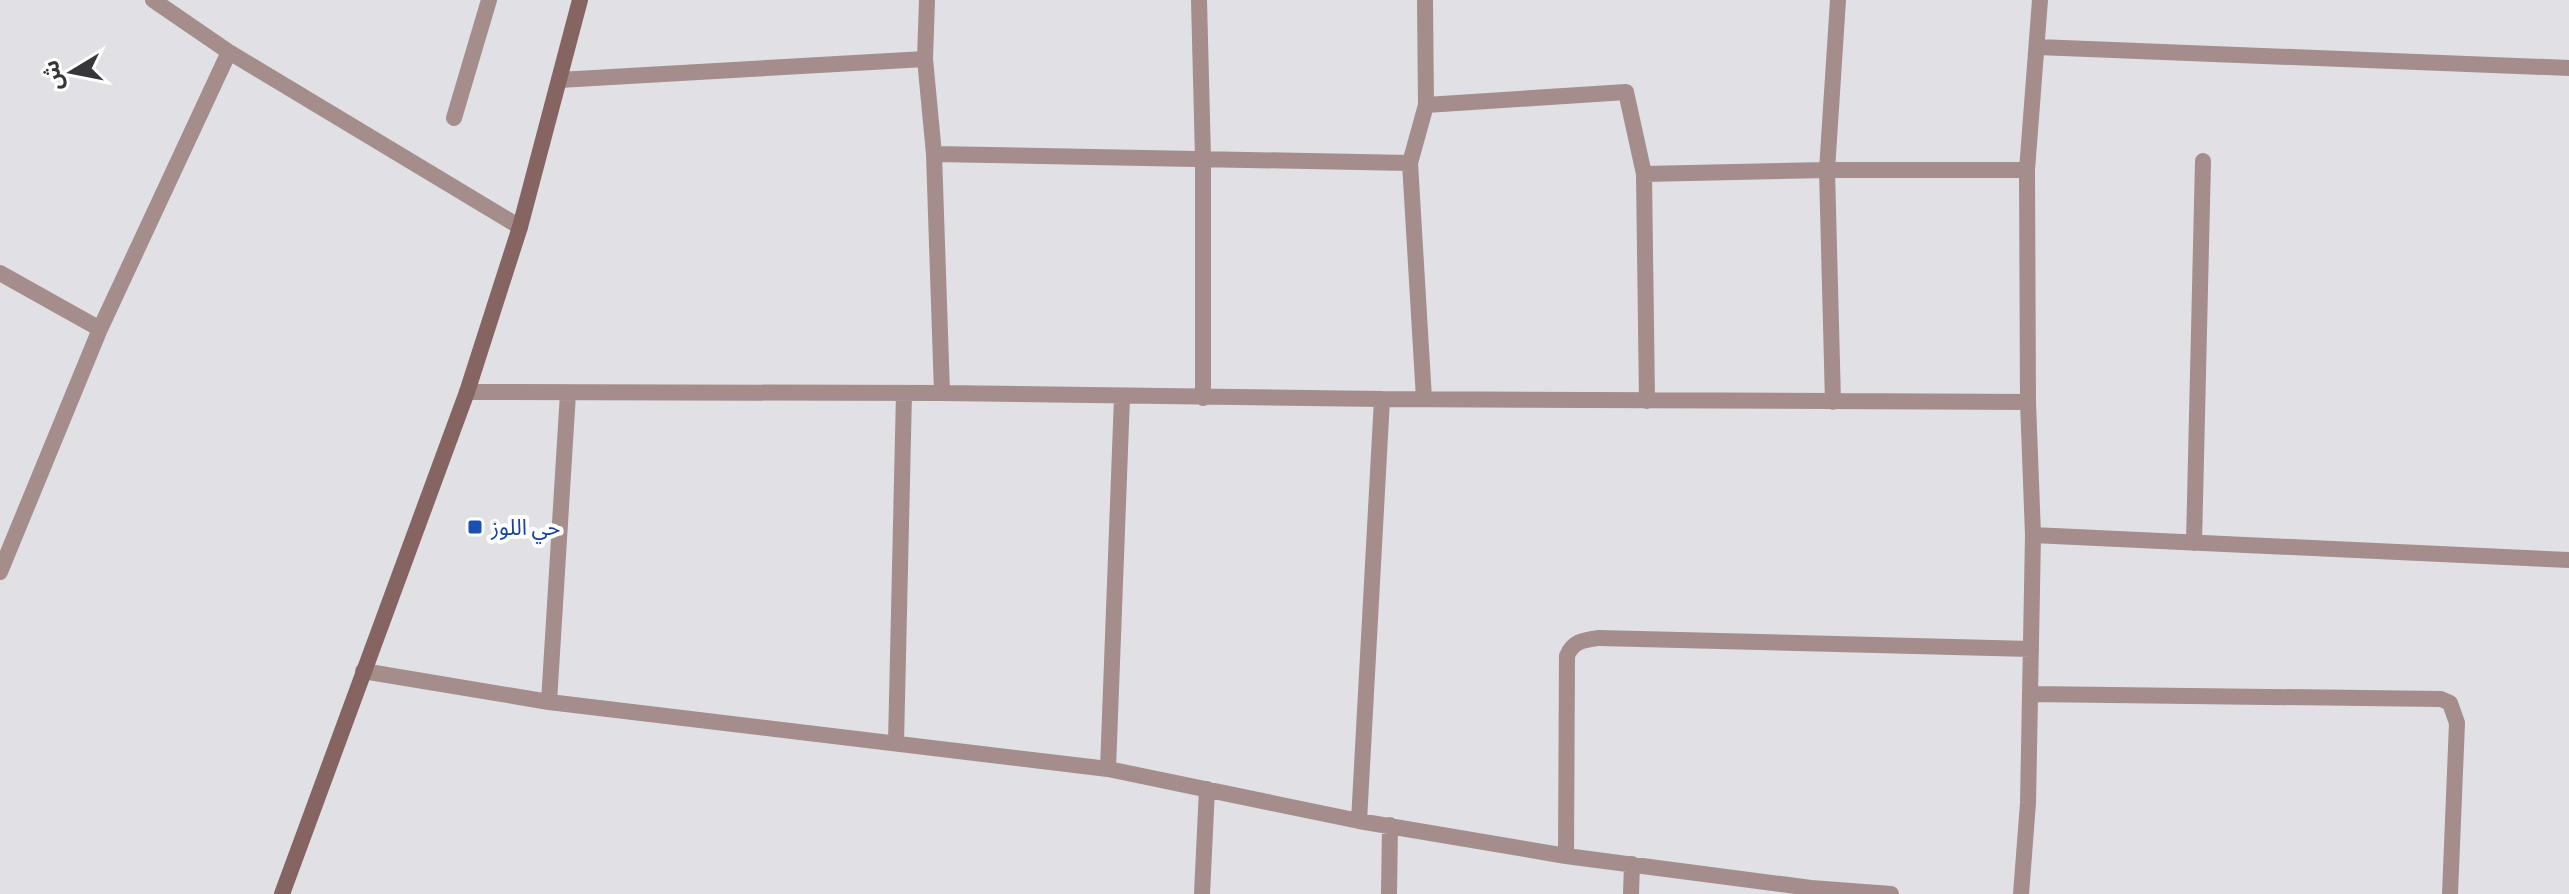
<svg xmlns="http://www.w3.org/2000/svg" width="2569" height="894" viewBox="0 0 2569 894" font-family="Manrope,'Noto Sans Arabic',sans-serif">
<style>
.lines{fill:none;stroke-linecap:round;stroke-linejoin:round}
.street{stroke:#a48d8a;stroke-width:16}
.secondary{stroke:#856462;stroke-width:16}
.transit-dot{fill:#1a4fb4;stroke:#fff;stroke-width:3}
.labels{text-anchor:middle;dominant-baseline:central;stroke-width:8;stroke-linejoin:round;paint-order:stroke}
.transit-label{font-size:22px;fill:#164399;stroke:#fff;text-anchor:start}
</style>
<rect width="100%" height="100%" fill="#e0e0e5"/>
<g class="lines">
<path class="street" d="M153,0L229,52L520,227
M927,0L925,59L934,154L942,393
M1199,0L1203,158V398
M1425,0L1426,105L1626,92L1644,174
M2038,47L2569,68
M559,80L925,59
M454,118L489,0
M934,154L1410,163
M0,273L100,329
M467,392L942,393L1382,399L2028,402
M1424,399L1410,163L1426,105
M1647,401L1644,174L1827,170H2027
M1833,402L1827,170L1838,0
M2033,535L2569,560
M2194,543L2203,161
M0,572L100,329L229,52
M363,671L549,702L1108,769L1359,821L1566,856L1811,888L1891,894
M2030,694L2441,699L2450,703L2457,723L2450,894
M549,702L568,393
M896,743L904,393
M1108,769L1122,397
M1359,821L1382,399
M1566,856L1567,656C1573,641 1584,640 1599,638L2031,649
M1202,894L1207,789
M1389,894L1390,825
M1631,894L1632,864
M2021,894L2028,803L2033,535L2028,402L2027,170L2040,0"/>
<path class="secondary" d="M282,894L467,392L520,227L580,0"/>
</g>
<rect class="transit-dot" x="467" y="519" width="16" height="16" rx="4"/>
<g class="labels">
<g class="transit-label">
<text x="491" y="527">حي اللوز</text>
</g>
</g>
<g transform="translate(72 72) rotate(260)" stroke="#ffffff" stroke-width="6" paint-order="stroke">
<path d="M0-6L14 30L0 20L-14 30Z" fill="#373739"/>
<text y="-12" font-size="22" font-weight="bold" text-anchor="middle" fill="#373739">ش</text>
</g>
</svg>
